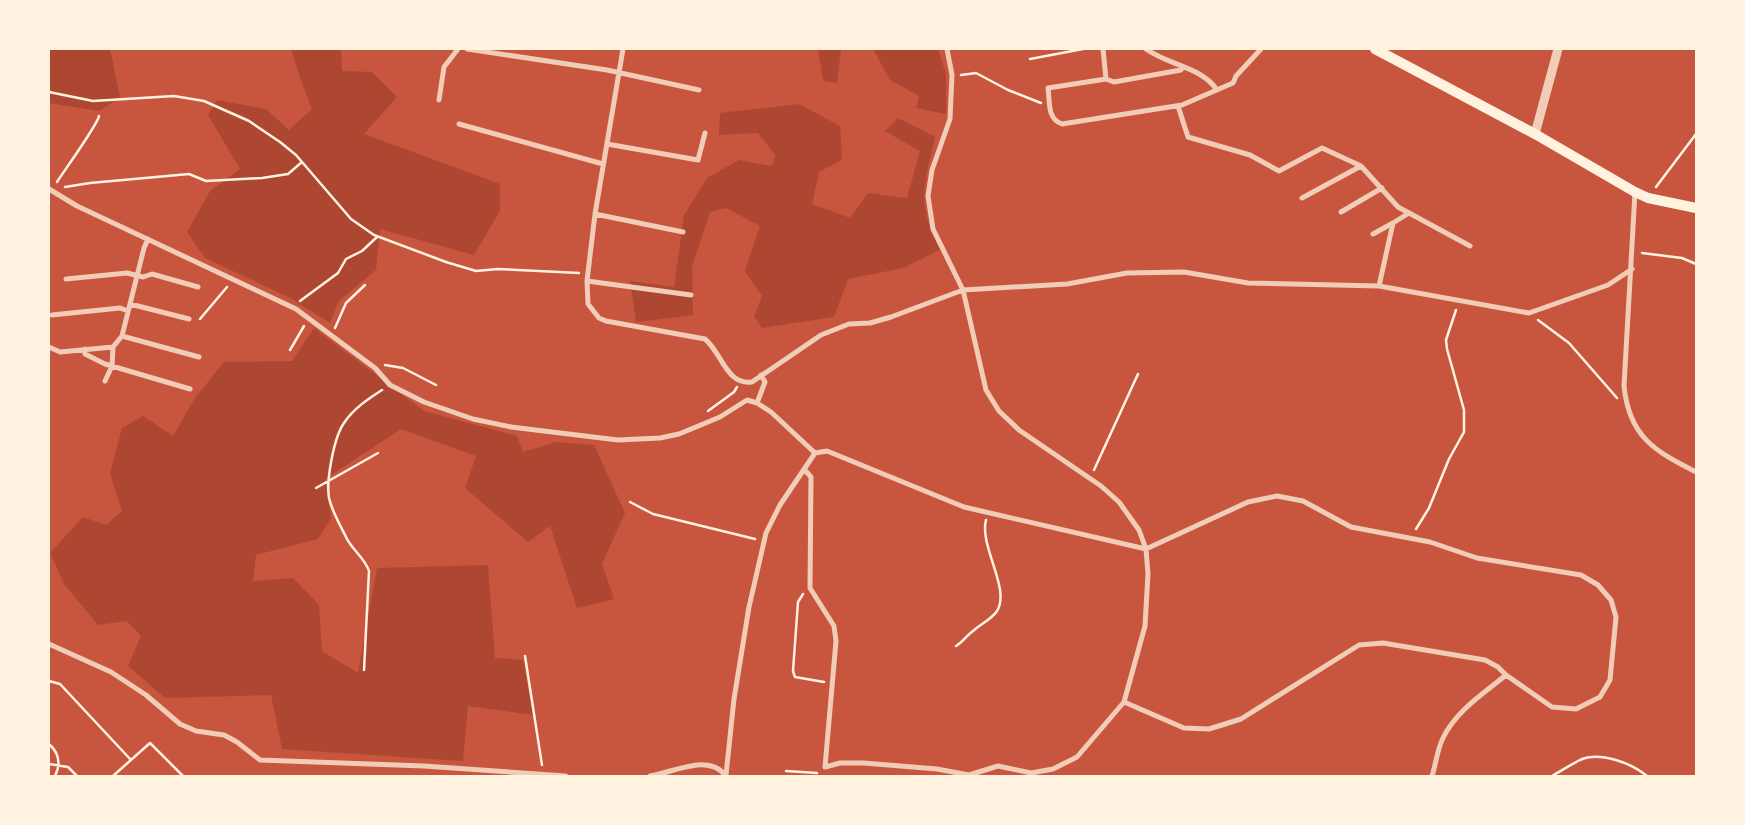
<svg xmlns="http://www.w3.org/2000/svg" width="1745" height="825" viewBox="0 0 1745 825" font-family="Lora,serif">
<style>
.green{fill:#ae4732}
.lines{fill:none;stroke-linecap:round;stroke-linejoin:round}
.path{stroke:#fff3e0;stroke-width:2.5}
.minor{stroke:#f1ccb7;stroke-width:5}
.tertiary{stroke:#f1ccb7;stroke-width:9}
.secondary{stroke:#fff3e0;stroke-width:10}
</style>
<rect width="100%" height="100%" fill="#c8553d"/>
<path class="green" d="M49,49H110L120,97L99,111L49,103Z
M291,49H341L342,71L372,72L397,97L364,134L500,184V211L474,255L380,229L376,270L339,301L330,323L290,298L205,258L187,232L210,191L240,169L208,115L217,100L266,109L289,130L312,109L299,75Z
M818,49H841L837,83L823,81Z
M873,49H938L946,74V114L916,108L919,96L890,80Z
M799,104L840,126L842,160L819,172L812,204L850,218L868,193L907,198L920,151L885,131L898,118L935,137C924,186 916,203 940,250L903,268L848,279L834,317L762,328L754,316L762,296L745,271L760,226L726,208L710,212L692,266L693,315L636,322L630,281L674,287L684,215L707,178L739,160L771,166L776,156L758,133L719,135L720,113Z
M314,328L424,411L517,436L523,452L556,442L594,445L625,513L602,564L614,599L577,608L550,526L528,542L465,488L476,456L401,429L325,479L331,518L318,539L256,555L253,581L293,578L319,605L322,651L358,673L377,568L488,565L495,658L523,660L533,715L468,706L463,761L282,749L271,695L165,698L128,666L141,636L127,621L98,625L64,584L50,553L83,517L106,525L122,511L110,474L122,428L143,416L173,436L195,398L224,362L292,361Z"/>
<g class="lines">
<path class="path" d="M1030,59L1083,49
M961,75L976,73L1008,90L1041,103
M49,92L93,101L174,96L204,101L249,121L280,142L296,155L351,219L374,235L446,262L476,271L498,269L579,273
M57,182C64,171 98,124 99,116
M65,187L90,183L189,174L206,181L262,178L288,174L302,162
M1656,187L1696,134
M1642,253L1682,258L1696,264
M300,301L338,273L346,259L362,251L377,237
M200,319L227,287
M1538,320L1569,343L1617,398
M335,328L346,303L365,285
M290,350L304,326
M385,365L403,368L436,385
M708,411L734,392L737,387
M1094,470L1138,374
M316,488L378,453
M630,502L653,514L755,539
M1416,529L1429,508L1449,459L1464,432V410L1447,349L1446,340L1456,310
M803,594L798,602L793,671L795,677L824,682
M956,646C963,642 966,636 973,631C980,624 991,620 997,611C1011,589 979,546 986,520
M525,656L542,765
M364,670L369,571C365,558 352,550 346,537C340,525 332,511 329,498C326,480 334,437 344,423C353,409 368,399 382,390
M49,681L60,684L131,760
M49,744C59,753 61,764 55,776
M49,764L68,767L77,776
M786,771L817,773
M113,776L150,743L183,776
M1552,776C1561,771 1570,765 1580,760C1600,751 1631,763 1647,776"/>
<path class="minor" d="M467,49L607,70L699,90
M623,49L595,214L587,281L588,304L599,318L606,321L705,339C722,353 726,385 752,382L821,335L849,324L870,323L891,317L963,290L1067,284L1127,273L1184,272L1248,283L1379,286L1529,313L1608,285L1632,269
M1103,49L1106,79L1048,88C1050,102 1047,119 1062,124L1182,105L1233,83L1236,76L1261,49
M1146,49C1168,65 1202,67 1217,90
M1106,79L1114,82L1181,70L1182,67
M439,100L444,67L458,49
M1178,106L1188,137L1250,155L1279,171L1322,148L1361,166L1398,207L1470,246
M459,124L603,164
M607,144L698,160L705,133
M49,189L77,206L296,309L375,368L390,385L424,402L473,419L511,427L618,440L660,438L679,434L720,417L747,400L757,403
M1635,192L1624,386C1629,436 1654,451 1696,472
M1302,198L1361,166
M1341,212L1382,188
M595,214L683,232
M1373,234L1393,223
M66,279L127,273L143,277L152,274L198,287
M587,281L691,295
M1379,286L1393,223L1409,213
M130,304L189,319
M52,315L120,308L128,311
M122,336L199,357
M49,347L60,352L113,347L122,336L144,248L148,239
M85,349V354L105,364L190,389
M761,375L765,382L757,403L771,412L815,453
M105,381L112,366L113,347
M804,469L811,477L810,588L834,626L836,641L825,767L840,763H864L937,769L969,775L998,766L1031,773L1053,769L1077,757L1124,702L1145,626L1148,574L1146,549L1139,530L1119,502L1101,486L1019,430L999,411L986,390L963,290L933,229L928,196L932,170L950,119L952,75L947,49
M49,644L111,672L146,695L180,724L196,731L224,735L237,742L260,760L424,766L566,776
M726,775L734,699L749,607L766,533L780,505L815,453L827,451L964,507L1146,549L1248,502L1277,496L1303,501L1351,527L1430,542L1477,558L1581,575L1598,585L1611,600L1616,617L1610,680L1600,697L1576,709L1552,707L1506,675L1498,667L1485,660L1383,643L1359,645L1241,719L1209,729L1184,728L1124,702
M650,776C673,773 708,752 726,776
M1432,776C1436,764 1437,750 1443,738C1456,711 1483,694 1506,675"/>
<path class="tertiary" d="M1535,134L1558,49"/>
<path class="secondary" d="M1375,49L1535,134L1635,192L1648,198L1696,208"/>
</g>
<rect width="1745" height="825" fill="none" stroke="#fff3e0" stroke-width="100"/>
</svg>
